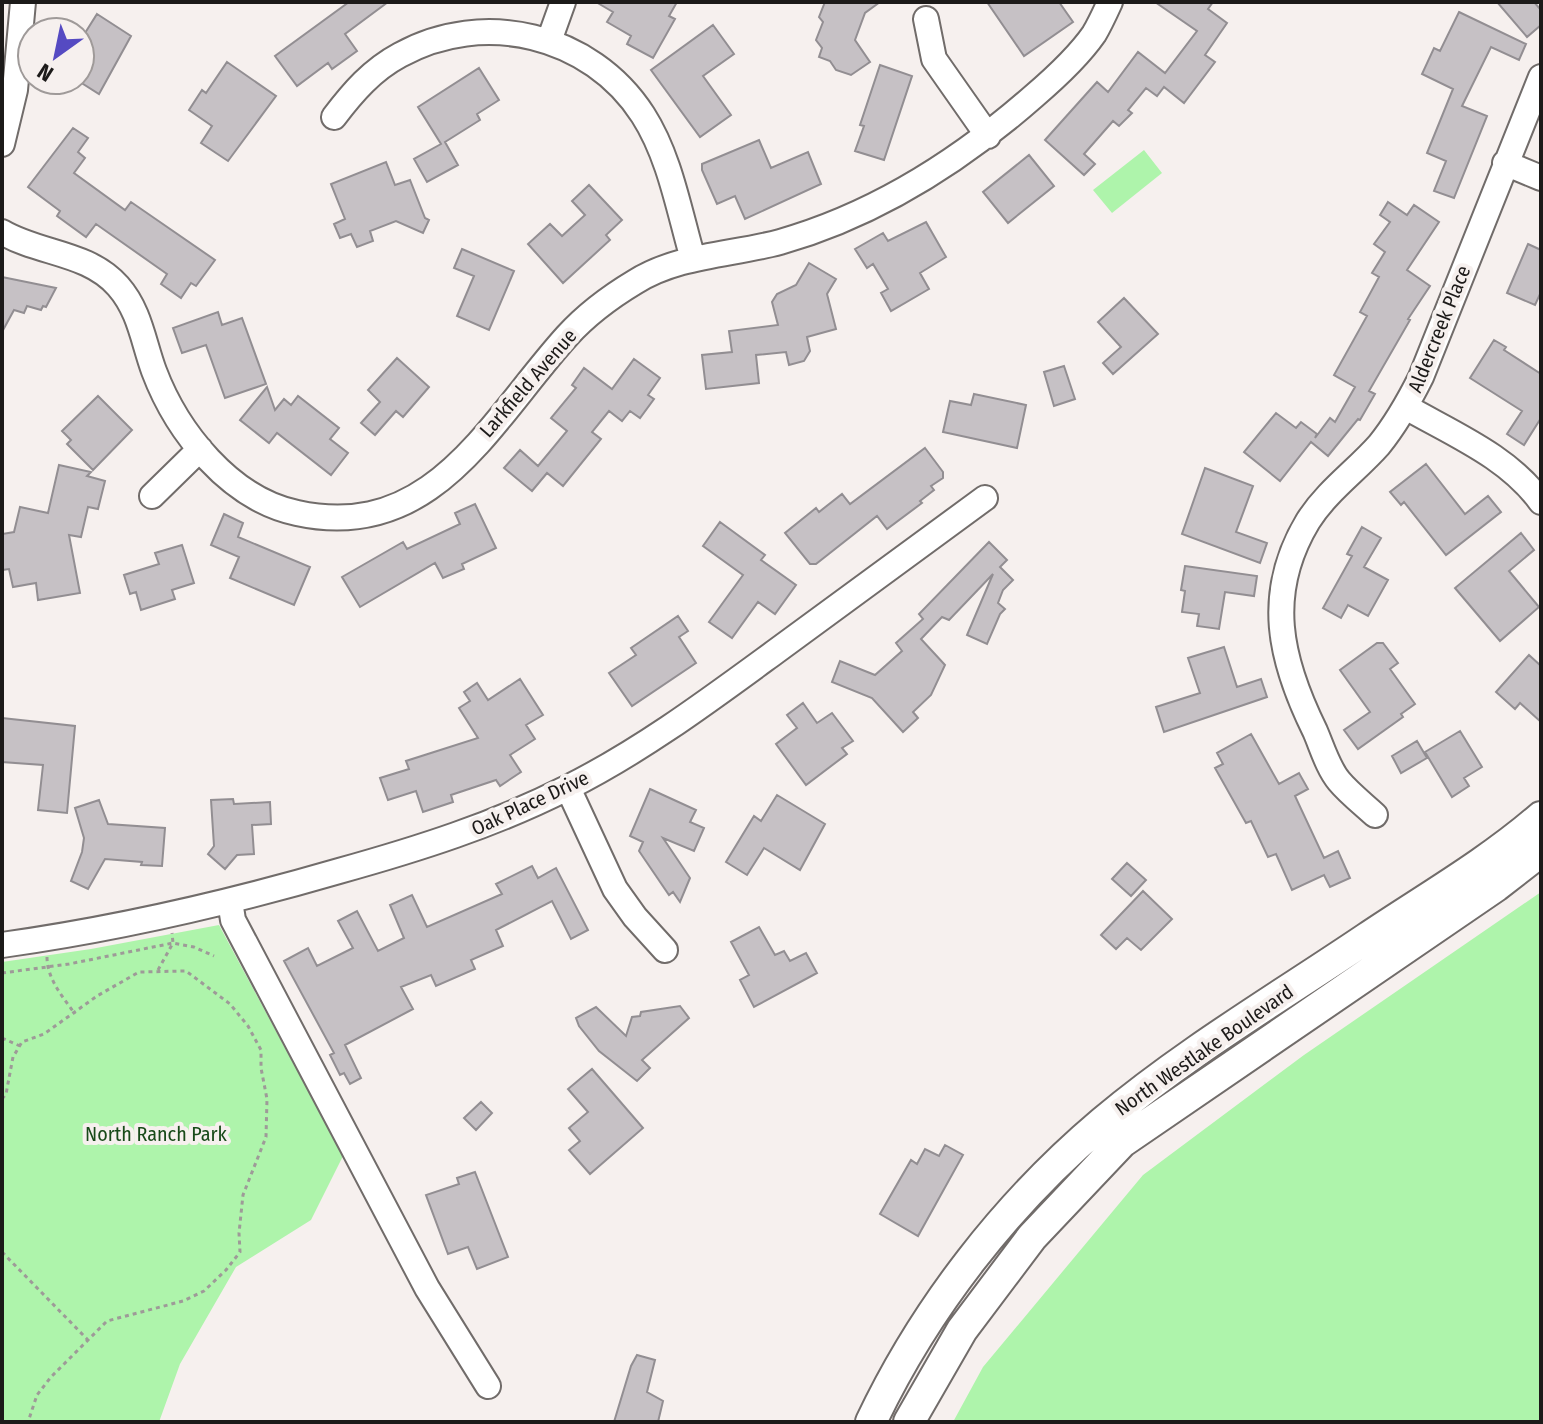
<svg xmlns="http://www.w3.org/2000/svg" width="1543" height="1424" viewBox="0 0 1543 1424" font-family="'Fira Sans Condensed',sans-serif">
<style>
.green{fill:#aef4ab}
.building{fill:#c6c1c5;stroke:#928e92;stroke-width:2}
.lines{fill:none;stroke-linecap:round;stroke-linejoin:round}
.minor-casing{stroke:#716c6a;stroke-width:28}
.major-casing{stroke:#716c6a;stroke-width:34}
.path{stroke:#9e9a98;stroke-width:3;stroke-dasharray:4 4;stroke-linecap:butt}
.minor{stroke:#fff;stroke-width:24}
.major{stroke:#fff;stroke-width:30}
.labels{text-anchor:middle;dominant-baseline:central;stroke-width:8;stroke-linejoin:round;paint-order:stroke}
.street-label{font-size:20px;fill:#1c1a19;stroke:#f6f0ee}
.park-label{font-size:20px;fill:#184a19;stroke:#f6f0ee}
</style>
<rect width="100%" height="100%" fill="#f6f0ee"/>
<path class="green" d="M1144,150L1162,173L1112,213L1093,190Z
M1541,892V1422H953L983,1367L1143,1175L1304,1055Z
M219,925L343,1156L311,1220L236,1267L180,1364L159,1422H2V962L91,949Z"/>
<path class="building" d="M349,2H388L345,34L357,51L332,69L328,63L297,86L275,56Z
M596,2H677L669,16L675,19L653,58L627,44L631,36L607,22L613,12Z
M825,2H880L865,13L855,40L870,62L851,75L836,70L830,61L819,57L822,48L816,40L823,22L819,17Z
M987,2H1059L1073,22L1024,56Z
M1155,2H1213L1208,9L1227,23L1205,55L1215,62L1184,103L1164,87L1157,96L1146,88L1128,110L1132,113L1119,126L1113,121L1084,154L1095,164L1084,175L1045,140L1097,82L1108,92L1138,52L1165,73L1197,31Z
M1497,2H1534L1541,10V25L1527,37Z
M1459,12L1526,44L1519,60L1491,47L1462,106L1487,116L1454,198L1434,191L1446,161L1427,153L1453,89L1422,74L1434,48L1440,51Z
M97,14L131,36L99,94L80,82V41Z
M713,25L734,54L703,76L731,115L700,137L651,70Z
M227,62L276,96L228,161L201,143L212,126L189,110L202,90L206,93Z
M880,65L912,76L884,160L855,151L864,126L860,125Z
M479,68L499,100L477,114L480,120L445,142L458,165L427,182L414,159L441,144L418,107Z
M73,128L88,138L78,152L85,158L74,173L125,210L131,202L215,260L196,286L191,283L181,298L161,284L167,274L96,224L86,237L57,216L60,211L28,187Z
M759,140L771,168L808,152L821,184L745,219L735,196L717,204L702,170V164Z
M1029,155L1054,186L1008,223L983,192Z
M386,162L395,185L410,180L425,218L429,220L423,233L396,221L370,231L373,241L357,247L351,234L340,238L334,224L345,219L331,184Z
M589,185L622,220L606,235L610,240L563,283L528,244L550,224L562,236L585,215L572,201Z
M1388,202L1407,215L1414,205L1439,222L1407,270L1430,286L1408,319L1410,320L1369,391L1375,394L1360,420L1358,419L1328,456L1311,442L1280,481L1244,452L1276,413L1296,428L1301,422L1317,434L1315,438L1330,418L1335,422L1355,387L1334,375L1367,316L1360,312L1379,277L1372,273L1385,252L1374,244L1390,222L1380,215Z
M926,222L946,257L920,273L929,289L891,311L881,293L888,289L873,264L867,268L855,249L883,233L888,241Z
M1528,244L1541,250V292L1535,305L1507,293Z
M462,249L514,271L489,330L457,316L474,276L454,268Z
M809,263L836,279L827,294L836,329L807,337L810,351L804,361L789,365L786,352L756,355L759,383L706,389L702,355L732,352L729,331L778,325L772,302L777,294L796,285Z
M2,277L56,288L46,307L43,306L41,310L27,306L24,313L14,310L2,332Z
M1124,298L1158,334L1113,374L1103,363L1121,347L1098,322Z
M218,312L222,325L242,318L266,384L225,398L206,345L182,353L173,328Z
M1494,340L1506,347L1504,350L1541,374V418L1524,445L1507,434L1522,411L1470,378Z
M397,358L429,387L403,417L396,411L375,435L361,423L380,402L368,390Z
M634,359L660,378L648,395L654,399L640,418L630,411L622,421L609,411L592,432L601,439L563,486L547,473L532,491L504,468L520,450L538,466L567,431L551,418L576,388L572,385L584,368L612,389Z
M1064,366L1075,399L1054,406L1044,372Z
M267,387L275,410L284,399L291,405L298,396L339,428L330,439L348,453L331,475L277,433L269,443L240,420Z
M974,394L1026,405L1017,448L943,432L950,401L971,405Z
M98,396L132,430L93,470L67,444L71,440L62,431Z
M925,448L943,472V478L931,486L934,490L920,501L922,503L887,529L877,516L816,564H810L785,533L816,508L819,512L842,494L850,504Z
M1426,464L1465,514L1488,496L1501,512L1446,555L1404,502L1401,505L1390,492Z
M59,465L91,472L87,476L105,481L98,509L88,507L81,537L69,535L80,593L38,600L36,583L13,587L9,569L2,570V534L14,532L20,507L48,513Z
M1205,468L1253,486L1236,532L1267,543L1260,563L1182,534Z
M475,504L496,548L462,564L464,569L443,578L435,563L360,607L342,577L403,542L407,549L460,524L455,513Z
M224,514L243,523L238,537L310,567L294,605L230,578L239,557L211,545Z
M720,522L765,555L761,560L796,585L775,614L758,602L732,638L709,622L743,575L703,546Z
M1362,527L1381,538L1364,567L1388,580L1368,616L1348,605L1341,618L1323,608L1352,556L1347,554Z
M1521,533L1534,550L1509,571L1539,607L1500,641L1455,588Z
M989,542L1007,560L1000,567L1013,580L1003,590L998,603L1005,609L1000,614L987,644L967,635L993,574L949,620L942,617L921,639L945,665L931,695L913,712L918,718L903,732L872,698L832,682L840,661L875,675L902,651L896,643L923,619L919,614Z
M182,545L194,583L172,590L175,599L141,610L136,592L130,594L124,575L159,564L155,553Z
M1185,566L1257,576L1254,596L1225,592L1219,629L1197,626L1199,614L1182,612L1185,591L1181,590Z
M678,616L688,631L679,637L696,663L632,706L609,673L636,655L631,648Z
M1377,643H1383L1398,663L1390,669L1415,704L1401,714L1403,717L1358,749L1344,730L1370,712L1340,670Z
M1224,647L1237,687L1261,679L1267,697L1164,732L1156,707L1200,693L1188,658Z
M1529,655L1541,666V722L1520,703L1515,709L1496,692Z
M520,679L543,715L526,725L535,739L510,755L521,772L500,786L496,780L451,795L453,802L423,812L416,791L388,800L380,778L409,769L406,761L478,738L459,708L470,701L464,692L477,683L488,700Z
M803,703L817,723L832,713L853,741L842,748L847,754L806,785L776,744L797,728L787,715Z
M2,718L75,726L67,813L38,810L43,765L2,762Z
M1460,731L1482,767L1464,778L1469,786L1452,797L1425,752Z
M1251,734L1279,784L1299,773L1308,789L1295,796L1324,858L1338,851L1350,878L1330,887L1324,875L1292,890L1276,854L1268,857L1251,821L1246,823L1215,768L1223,764L1217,753Z
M1417,741L1427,758L1401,773L1392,756Z
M650,789L696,810L690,822L704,828L694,851L663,838L690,878L680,902L673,892L669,895L639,851L643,842L630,836Z
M777,795L825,824L800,870L764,848L747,875L726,862L754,816L761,821Z
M233,799L234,804L270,802L271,824L252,825L254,854L237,855L225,869L208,854L214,846L211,800Z
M99,800L108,824L165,828L162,866L141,865L142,862L105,859L88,889L71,881L82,852L84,838L75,808Z
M1127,863L1146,880L1131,896L1112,879Z
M532,866L538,878L556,868L588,930L571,939L552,901L496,930L503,946L471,960L475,969L436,986L431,975L401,987L413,1009L345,1045L361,1078L350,1084L344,1073L340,1075L330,1055L334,1053L284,961L308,948L317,966L353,948L338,921L357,911L378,951L404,938L390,905L412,895L427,927L502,894L496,884Z
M1143,891L1172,919L1141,950L1127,938L1116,949L1101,935Z
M759,927L775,955L784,951L790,961L806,953L817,973L754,1007L740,980L749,975L731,942Z
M680,1006L689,1018L642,1060L650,1068L637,1081L599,1051L579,1026L576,1018L596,1007L626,1036L632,1017L640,1016L641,1012Z
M592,1069L643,1128L590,1174L569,1150L580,1141L569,1128L588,1112L568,1089Z
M481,1102L492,1113L476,1130L464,1118Z
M945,1145L963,1155L918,1236L880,1214L911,1160L917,1164L925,1149L939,1156Z
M475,1172L508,1257L477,1269L468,1247L448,1254L426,1195L459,1184L457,1178Z
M637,1355L655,1360L647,1392L663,1401L658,1422H614L631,1366Z"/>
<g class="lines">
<defs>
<path id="minor" d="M926,19L934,59L988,136
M549,41L563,2
M334,117C353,92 372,70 400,55C483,9 591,34 643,115C670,157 679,211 693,259
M2,144L15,90L23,2
M1505,163L1541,178
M2,232C39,254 88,252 118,286C140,311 143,341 154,371C177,432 230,499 297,513C433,543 490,421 567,336C587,314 610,297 635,282C678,255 731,255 780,242C875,215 960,161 1034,96C1055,78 1078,57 1094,34C1100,24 1105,13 1110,2
M1406,407C1453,434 1509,457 1541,502
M152,496L200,449
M568,788L615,889L635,917L665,950
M1375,815C1363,804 1349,793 1339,781C1328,768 1322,747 1315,731C1280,660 1264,594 1308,521C1327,491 1356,471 1379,445C1396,424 1409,401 1421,377L1541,77
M230,901L233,920L427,1288L488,1386
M2,945C116,929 229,903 339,871C418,849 494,825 567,788C641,751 708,701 775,652C845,601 915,550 985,498"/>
<path id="major" d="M871,1422C925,1308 1007,1203 1103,1122C1185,1053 1278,998 1367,938C1425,899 1488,863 1541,817
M909,1422L962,1330L1032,1237L1122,1142L1496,886L1541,851"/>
</defs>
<use href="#minor" class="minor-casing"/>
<use href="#major" class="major-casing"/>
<path class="path" d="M47,957C47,979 63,997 75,1014
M158,970L173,943L172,933
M2,973L69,964L173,943L194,947L214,956
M2,1038L20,1046
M2,1099L6,1094L13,1057L22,1042L44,1034L97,996L139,972L186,971L230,1004L248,1026L261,1050V1068L267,1099L266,1137L243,1195L239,1233L240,1252L226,1270L204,1291L183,1301L107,1321L51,1377L37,1395L28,1422
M2,1252L87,1339"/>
<use href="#minor" class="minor"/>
<use href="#major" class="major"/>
</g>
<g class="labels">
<g class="street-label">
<text transform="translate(1439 329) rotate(-68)">Aldercreek Place</text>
<text transform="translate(528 383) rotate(-49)">Larkfield Avenue</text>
<text transform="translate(530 803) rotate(-25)">Oak Place Drive</text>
<text transform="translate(1204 1050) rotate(-35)">North Westlake Boulevard</text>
</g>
<g class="park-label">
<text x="156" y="1134">North Ranch Park</text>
</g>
</g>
<rect width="1543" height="1424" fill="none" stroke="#1c1a19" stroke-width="8"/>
<g transform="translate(56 56) rotate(213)"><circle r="38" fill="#f6f0ee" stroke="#9f9a99" stroke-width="2"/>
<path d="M0-6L14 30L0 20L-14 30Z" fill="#554ac2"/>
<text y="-12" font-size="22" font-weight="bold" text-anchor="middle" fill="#1c1a19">N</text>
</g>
</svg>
